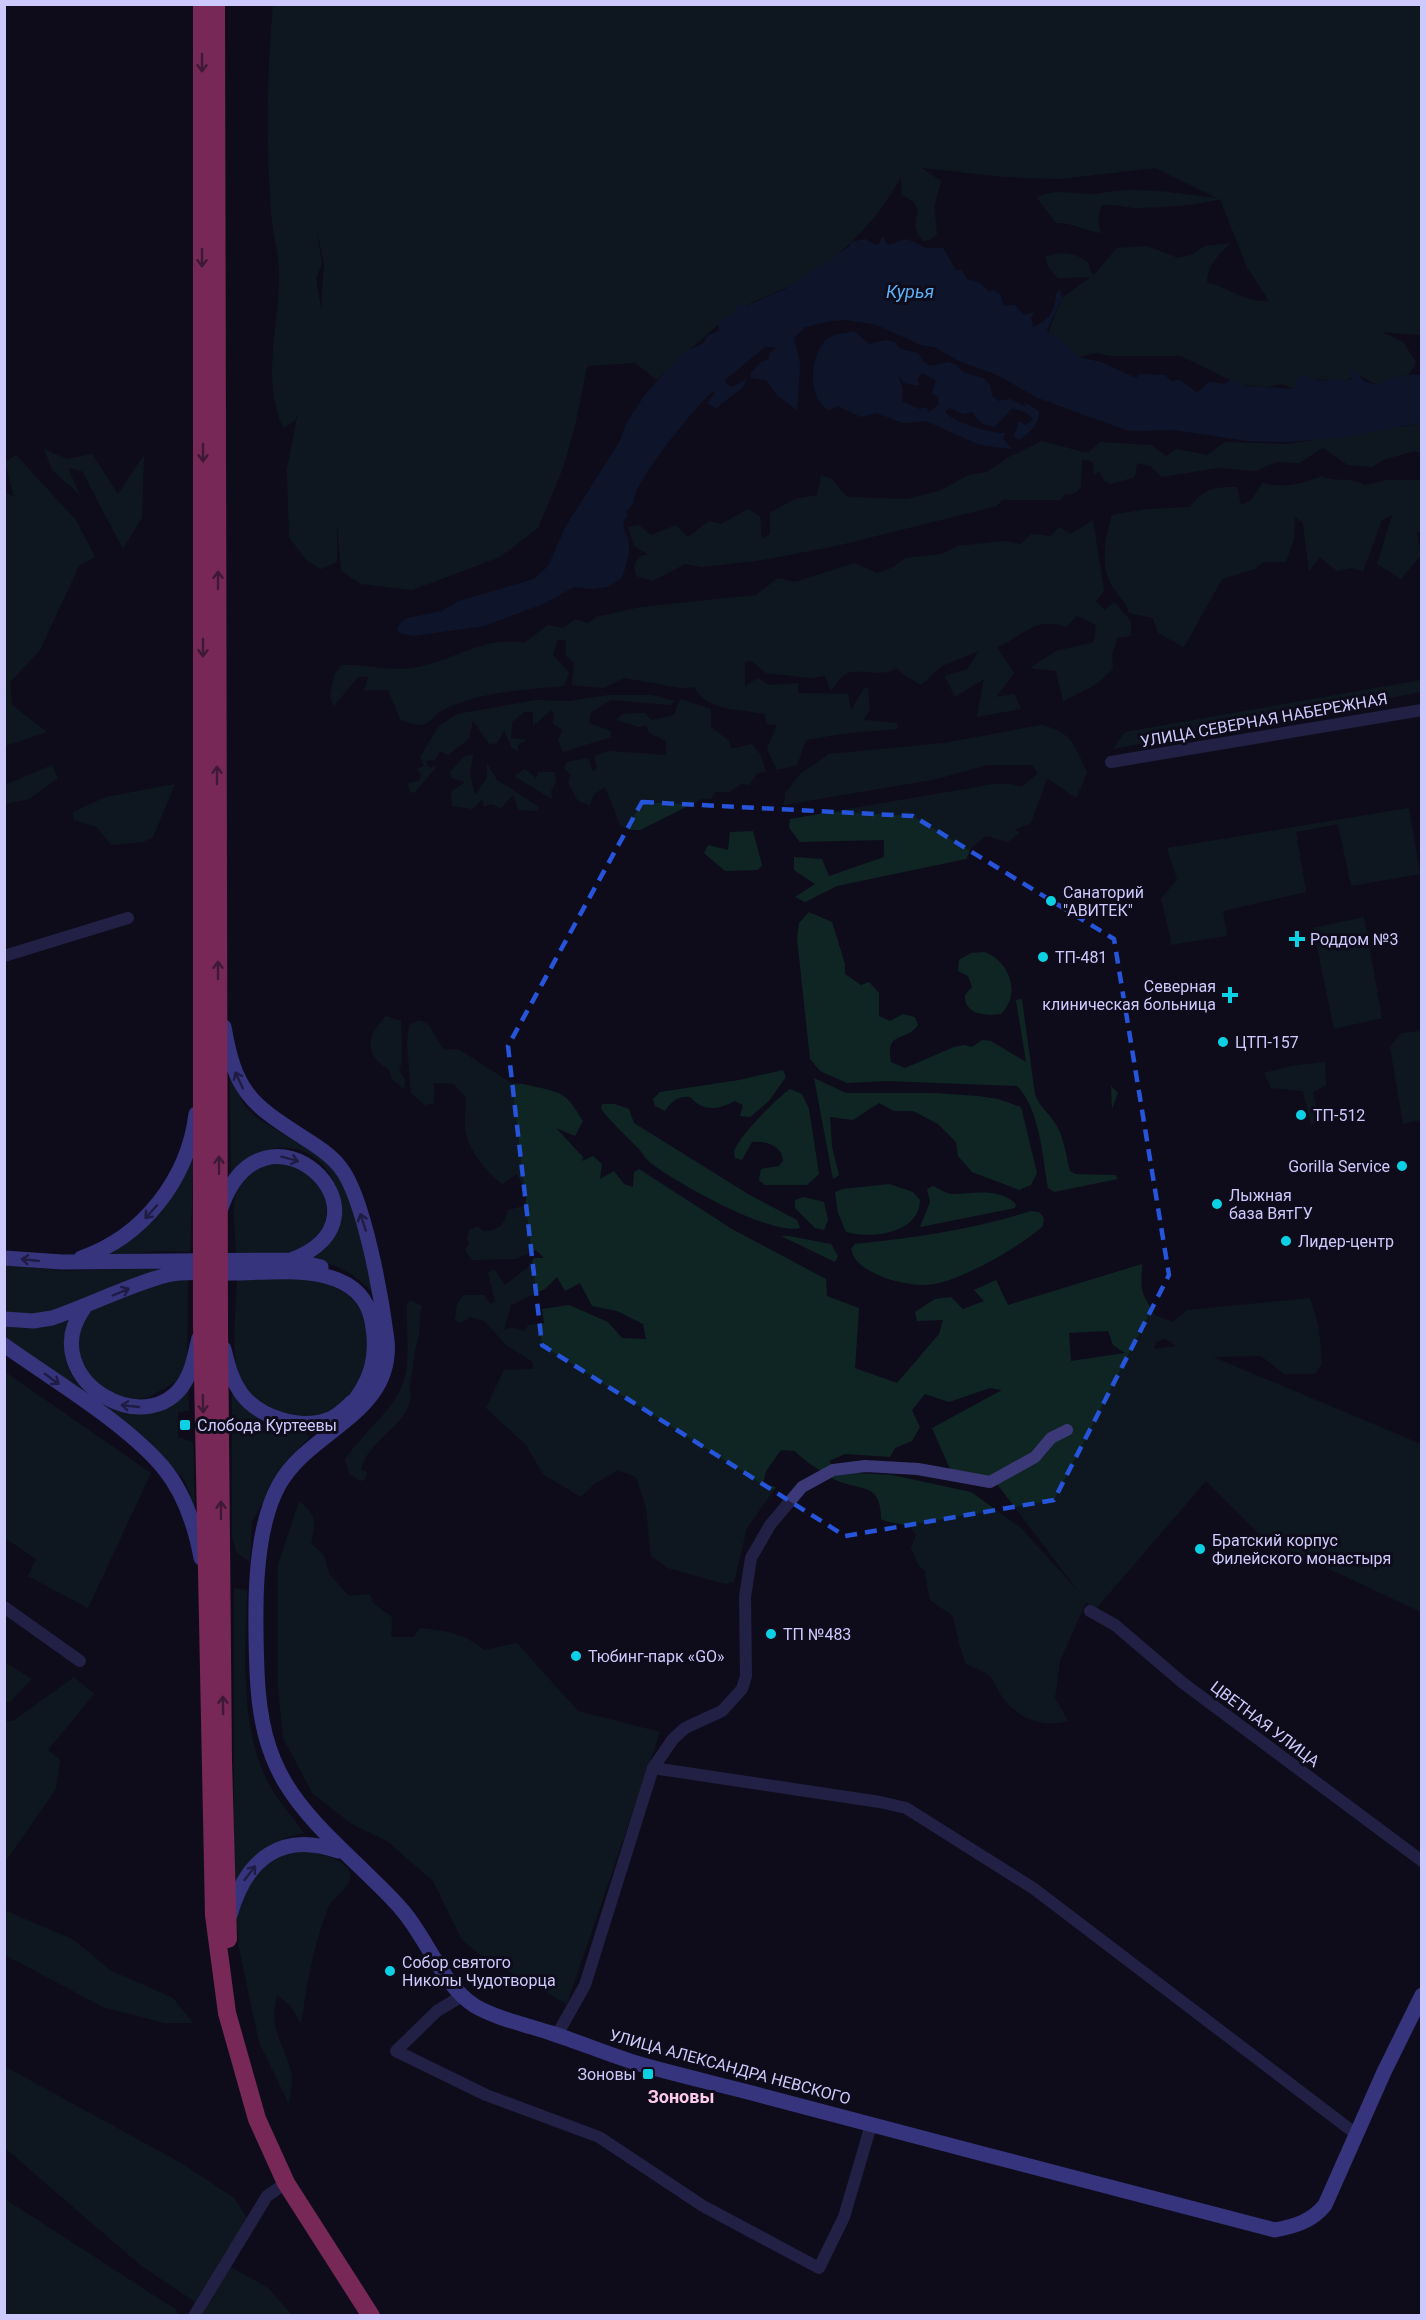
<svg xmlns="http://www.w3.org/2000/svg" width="1426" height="2320" viewBox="0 0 1426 2320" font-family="Roboto,sans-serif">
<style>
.green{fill:#0f2524;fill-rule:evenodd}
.water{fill:#0e213d;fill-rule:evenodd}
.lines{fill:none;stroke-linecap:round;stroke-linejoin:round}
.street{stroke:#3b3978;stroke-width:12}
.secondary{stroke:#6865f7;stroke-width:15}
.highway{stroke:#f54b9e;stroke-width:18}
.oneway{stroke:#762856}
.oneway2{stroke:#323073}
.marked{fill:none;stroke:#2654da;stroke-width:4.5;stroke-dasharray:12 8;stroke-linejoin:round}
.poi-dot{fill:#0cd1e5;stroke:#0e0c1b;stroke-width:2}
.labels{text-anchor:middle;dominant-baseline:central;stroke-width:6;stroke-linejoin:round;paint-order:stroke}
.street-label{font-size:16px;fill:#cec9fc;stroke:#0e0c1b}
.poi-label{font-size:16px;fill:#cec9fc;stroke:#0e0c1b;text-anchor:start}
.water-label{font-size:18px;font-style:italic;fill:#5db1f6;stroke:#0e0c1b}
.neighbourhood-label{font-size:18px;font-weight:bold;fill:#fccbeb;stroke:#0e0c1b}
</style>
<rect width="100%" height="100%" fill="#0e0c1b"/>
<path class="green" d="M273,5H1421V335L1382,332L1403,342L1416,362L1409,374L1387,379L1378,385L1358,375L1344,381L1312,379L1293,389L1282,384L1268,387L1240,385L1181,356H1111L1096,353L1078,357L1048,333L1062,298L1091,277L1058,278L1049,268L1045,257C1062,251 1073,252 1088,262L1093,276L1117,248L1147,246L1178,258L1191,255L1205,246L1231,243C1218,255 1208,264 1207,282C1229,288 1245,303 1269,301L1247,267L1220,199C1196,206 1163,207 1138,208C1124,208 1114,202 1101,206L1098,221L1101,233C1085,231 1072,222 1056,223L1037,198C1048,189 1073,193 1086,194C1100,195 1114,190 1128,190C1158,189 1188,195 1217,198L1155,168L1060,179L1005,177L922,168L941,181L934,207L937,234L930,240L923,241C914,231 914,223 918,211L914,202L902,195L901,177C874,226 834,265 783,289C766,297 749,302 734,313C706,333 682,357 657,380L635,363L587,366L575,426L563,468L538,528L500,557L412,590L361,584L341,571L337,523V562L321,569L306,560L289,537L287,469L298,412L295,420L283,428C260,375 281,323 279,269C278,250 272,230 271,210C266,142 267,72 273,5ZM316,225L324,264L321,309L316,278L322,264Z
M1421,424V453L1414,451L1383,460L1372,467L1348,465L1323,448L1299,463L1277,462L1255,471L1218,468L1162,477L1150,466L1137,463L1135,477L1111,484L1104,481L1099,471L1094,475L1093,462L1082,459L1081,487L1074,494H1065L1061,500H1002L997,506L836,546L756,561L702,567L685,564L652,581L636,576L634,566L639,557L648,554L634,546L628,527L639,525L651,535L676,525L688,537L709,521L721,524L748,509L760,517L762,539L770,534V513L795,499L817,495L821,476L831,478L847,497L907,499L939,491L969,475L987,472L1009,457L1042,441L1083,452H1089L1100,442L1151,445L1166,456L1176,449L1207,455L1225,442L1286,444Z
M44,449L67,459L92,454L118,494L144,455L142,517L123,549L82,471L68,468L80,495L52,470Z
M16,455L76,520L95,557L79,566L40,650L10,682L12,705L47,732L5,746V492L14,497L5,462Z
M1321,476C1340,484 1345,475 1365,485L1387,480H1421V532H1417L1421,555L1401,579L1377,564L1392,515L1382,520L1363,571L1351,568L1337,571L1320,557L1309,571L1303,523L1295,517L1294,539L1286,562H1263L1255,569L1222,579L1184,647L1158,633L1153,618L1129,613C1126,602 1120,598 1114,589C1099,567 1105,538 1112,515L1147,509L1190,507C1204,488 1214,487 1237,487L1241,505L1251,501L1262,483C1283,488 1301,485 1321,476Z
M1093,520L1104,591L1096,601L1105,610L1114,602L1131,621V636L1117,638L1112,656L1113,669L1095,685L1063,701L1056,671L1030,668L1056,651L1094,642L1096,625L1077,616L1066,627C1034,615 1025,636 997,647L1014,673L996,697L1014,694L1021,709L977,717L984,679L955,697L945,676L967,669L979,651L942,666L921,685L903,674L897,668C880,679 857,666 844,675C839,679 835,686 831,691L825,676L810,678L766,673L752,661L745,662V686L758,678L769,685L798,683V693L848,694L851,711L864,688L868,687L870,709L864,720L897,723V729L841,734L806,740L797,765L777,770L767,749L777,725L766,724L765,714C741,709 708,712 694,687L681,688L624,678L603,688L572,685L574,662L566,656V640H558L553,655L569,673L564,686C525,690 486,691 449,707C426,717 432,734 400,719L388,690H364L368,677H358L334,706L330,697L334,675L342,665C365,664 388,671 412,668C451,663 484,635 524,643L548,625L564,628L575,619L588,623L596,617L641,607L756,595L778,578L795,582L854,563L877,573L894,567L905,558L942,554L958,546L1004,541L1021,544L1031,534L1050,536L1059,527L1071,534Z
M1421,680V692L1113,749L1125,732Z
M609,695H652L675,701L670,705L611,700L591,712L589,723L611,731V737L563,752L558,740L563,730L553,724L554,713L551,710L533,726V712H524L512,722L511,738L527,740L518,745V752L511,747L504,730L497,743L489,744L473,720L469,739L448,755L440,751L435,760L425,761L430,768L437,766L415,792L410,793L408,783L418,781L422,776L417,769L424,766L420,757L439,726L457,714L537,700L569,701Z
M680,699L711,709V727L729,741L731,749L752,744L760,754L766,772L757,773L749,785L741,784L730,792H715L711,799H702L640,830H630L620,825L605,787L594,794L590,805L578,801L568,782L571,776L564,767L567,762L588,758L593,771L597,768L594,756L609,751L666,755V741L649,733L646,725L639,727L616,720L622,714L645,713L651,720L674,715Z
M1041,725C1073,733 1074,744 1087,773L1076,798L1047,778L1031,823L1014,830L1020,832L1008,842L986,836L972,847L966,859L837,886L805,902L795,897L815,884L794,870V857L822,859L829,876L884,857V840L800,842L789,828L790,819L994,784H1011L1022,787L1038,773L1032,765H987L937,779L784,805L785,793L800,774L829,754L945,743Z
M473,754L470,774L475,795L487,778V763L497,780L539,807L537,811L519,810L513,795L501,808L491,804L484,807L482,799L473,809L452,806L451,792L465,782L451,778L450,772L465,756Z
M52,765L58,778L29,799L5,804V785Z
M525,769L536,778L538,772H555L556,782L551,791L552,799L514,776Z
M175,784L153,837L143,842L111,845L97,827L74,820L73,812L106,797Z
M1409,808L1420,874L1351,886L1338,824L1296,832L1306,892L1223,911L1227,936L1169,945L1171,940L1161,899L1177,879L1167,848Z
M753,831L762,865L758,870L725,871L704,853L708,845L728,850L730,832Z
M809,912L832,922L845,964V974L861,985L869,982L879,993V1016L890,1021L903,1014L915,1017L918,1025C905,1043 885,1030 891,1062L905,1068L954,1047L964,1045L972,1047L982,1040L991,1041L1026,1062L1016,1000L1022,999L1035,1095C1040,1107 1048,1112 1055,1123C1064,1136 1066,1156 1070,1171L1075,1174L1115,1175L1118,1179L1054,1192L1048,1188C1043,1158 1039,1107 1017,1086L886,1081L847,1083L820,1071L810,1059L797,938L799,923Z
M1364,917L1382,1018L1334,1029L1313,928Z
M984,952C1009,960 1022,994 1001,1014C986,1016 964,1015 965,995L972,987L968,976L958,971L959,960L971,953Z
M386,1016L401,1021C401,1032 404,1062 399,1070L405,1080L404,1089L392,1079L389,1070C364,1054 366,1036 386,1016Z
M419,1020L428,1024L444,1050L458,1049L513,1084C522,1083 527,1085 536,1087C565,1093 567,1095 583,1121L575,1136L556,1128L583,1157L582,1161L593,1156L602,1164L600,1179L614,1171L624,1184L633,1187L634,1172L639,1169L732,1229L826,1279L827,1296L859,1308L855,1368L897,1383L939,1334L943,1320L917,1321L915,1312L935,1299L951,1297L963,1309L984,1301L974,1290L996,1280L1008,1305L1142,1264C1141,1293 1140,1290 1155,1315L1173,1322L1187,1310L1310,1298L1319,1328L1322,1364L1315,1374H1284L1261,1356L1213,1357L1421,1444V1612L1263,1538L1206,1481L1094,1611L1086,1602L1060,1661L1055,1698L1068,1721C1043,1729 1015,1717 1001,1695C997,1689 995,1680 988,1675C983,1670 973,1668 966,1664L959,1643L953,1616L930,1600C929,1589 925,1582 925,1571L919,1566L911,1548L916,1535C908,1520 894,1526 881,1519C881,1483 863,1491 838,1481C830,1478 800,1458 795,1451L781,1450L766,1471L763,1484L776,1487L747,1528L734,1582L725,1584L668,1568L651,1556L646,1508L636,1477L618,1470L593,1485L581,1497L543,1474L526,1445L486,1408L504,1370L533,1369V1362L507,1346L484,1321L471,1317L459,1323L455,1320L457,1304L463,1295H484L490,1304L495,1301L488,1273L494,1269L505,1285L527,1268L534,1258H544L536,1250L516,1259L472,1260L465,1250L469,1243L467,1239L469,1230L478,1226L483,1231C501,1230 503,1226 508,1210L524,1206L527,1195L517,1174L502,1184C488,1173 472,1154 467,1137C463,1125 466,1110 466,1098L454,1084L434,1083V1103L425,1105L411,1093L407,1045L409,1025ZM557,1277L565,1291L580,1283L592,1306L617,1311L643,1324L646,1339L622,1338L608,1322L569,1305L542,1309L544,1323L528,1325L525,1331L512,1327L504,1330L511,1305L545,1289ZM1108,1331L1113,1345L1125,1353L1071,1361L1069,1333ZM1165,1338L1176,1346L1154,1349L1156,1342ZM990,1388L1002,1390L932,1428L951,1471L997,1484L1079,1592L1021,1528L971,1492L892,1475L837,1472L829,1461L845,1454L890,1457L895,1448L912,1441L920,1427L912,1410L925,1394L949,1402Z
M1421,1031V1120L1403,1124L1390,1047L1401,1033Z
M1325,1062L1326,1085L1313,1092L1320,1122L1311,1124L1303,1091L1271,1088L1264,1073L1291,1066Z
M783,1070L786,1077L769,1101L750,1117L740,1116L743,1105L735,1101C717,1110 704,1112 690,1097C678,1096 672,1101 665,1111L655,1106L653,1099L660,1092L739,1080Z
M230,1077L244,1105L257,1118L324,1159L349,1189L373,1293C356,1274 337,1263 311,1260C365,1229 339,1141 276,1148C259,1151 243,1162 231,1172Z
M814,1078L846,1093H934L978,1096L998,1099L1021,1107L1037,1173L1031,1185L1019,1190L972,1172L958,1156L956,1142L938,1124L913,1111H894L879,1103L853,1120L830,1117L832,1147L839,1175L833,1179Z
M1111,1086L1118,1093L1112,1109Z
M790,1089L802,1094L809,1109L819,1174L807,1185H765L759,1180L761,1169L779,1166L783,1161C783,1146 765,1140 752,1142L742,1160L735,1158L734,1151C740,1135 775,1100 790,1089Z
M602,1104H615L629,1109L634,1123L748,1194L797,1220L800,1228C771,1236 676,1183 651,1163C646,1160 643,1154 639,1149C626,1136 613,1124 601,1109Z
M194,1150L190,1252L157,1251L99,1258C156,1226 167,1208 194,1150Z
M283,1160C332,1179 346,1230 292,1254C281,1259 250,1255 236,1255C234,1207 223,1172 283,1160Z
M889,1184L913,1192L920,1200C919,1234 872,1239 846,1232L838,1213L835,1192L843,1189Z
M933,1186C938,1188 945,1193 951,1194C973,1194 998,1187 1016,1204L1015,1208L920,1227L930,1202L927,1189Z
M804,1197L824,1202L828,1220L824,1230L815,1228L795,1208V1200Z
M1031,1211L1039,1212L1044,1218L1043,1226C1021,1246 964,1279 934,1284C917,1287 892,1282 876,1274C864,1268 854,1262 851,1249L855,1244C914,1238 975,1229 1031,1211Z
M781,1236H789L831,1244L838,1256L835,1262Z
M4,1265L67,1271L188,1267L142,1275L53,1312L31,1315L5,1312Z
M237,1277C265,1278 297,1275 324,1283C358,1293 370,1319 368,1353C368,1359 369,1369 367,1375C365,1380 359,1386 356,1390C337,1415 309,1422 280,1411C263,1405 249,1398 241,1381C229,1356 237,1306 237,1277Z
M188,1279L187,1359L180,1379L149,1397L131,1400L98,1387L80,1361L78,1328L85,1314L99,1306L171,1280Z
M410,1300L422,1306C419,1316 420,1324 419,1334C419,1342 414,1349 414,1357C413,1367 412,1374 410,1384C409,1390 412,1397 410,1403C400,1430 368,1440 361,1470L367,1472L365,1479L361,1481L350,1475L345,1460C361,1434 392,1413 403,1383C411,1362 406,1328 407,1305Z
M69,1320C64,1339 63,1362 74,1379C90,1402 131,1420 157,1412C169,1409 180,1393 188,1383L189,1411L178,1412V1437L193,1442L195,1510L185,1481L150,1442L131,1426L5,1340V1326C28,1331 46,1328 69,1320Z
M5,1372L151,1473L88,1608L28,1576L36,1559L5,1538Z
M232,1387C248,1414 270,1435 304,1429L309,1438L287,1460L252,1521L250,1562L236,1552L232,1535Z
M299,1501C317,1515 316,1523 311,1543L324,1555L329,1574L349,1596L370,1594L373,1603L392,1617L391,1637H414L420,1628C444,1631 465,1633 484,1650L517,1643L578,1711L660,1732L567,2004L484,1958L462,1940L433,1881L387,1841L352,1824L313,1794L283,1738L278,1687V1564Z
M234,1588L247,1590C245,1651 239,1729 269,1784C278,1801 293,1817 304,1833C262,1843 254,1855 234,1892Z
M4,1662L32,1679L10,1702H5Z
M74,1677L94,1694L48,1750L60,1760L56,1789L5,1862V1721H13Z
M307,1851C319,1854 348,1859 350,1875C351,1889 333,1896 328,1908C313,1946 307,1984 301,2024L290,2005L277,1995C268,2031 283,2040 291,2071C293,2081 290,2095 289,2104L259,2042L239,1948L236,1911L246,1883L275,1854Z
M4,1910L74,1940L110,1970L173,1998L193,2023H164L103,2007L5,1955Z
M4,2066L181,2163L234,2198L249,2221L198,2304L139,2264L5,2148Z
M5,2199L175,2309L178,2315H5Z
M229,2266L268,2288L292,2315L199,2316Z"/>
<path class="water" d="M882,236L888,245L907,239L926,248H943L956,270H962L967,279L979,282L989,292L993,290L1000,294L1004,306L1015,305L1024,315L1034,312L1031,318L1033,327C1049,321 1056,310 1056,293L1060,289L1062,298L1047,330L1048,333L1059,337L1078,357L1101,362L1136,378L1140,374L1165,375L1171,381L1180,380L1197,393L1209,382L1224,384L1231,380L1245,386L1293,389L1298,377L1305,374C1316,382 1327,382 1340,378L1344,381L1352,379L1350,374L1355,369L1363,381L1377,385C1390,376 1406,374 1421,375V423L1337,438L1285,442L1248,441L1174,430L1129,431L1038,398L995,374L959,361L934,347L921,345L877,325L847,320L831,321L805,327L794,338L800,363L797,410L777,395L766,380L751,378V373L761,362L769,359V355L776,347H765L725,380L726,384L733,387L746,379L743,387L716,408L707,403L716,391L711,393C696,405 630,487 634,502L626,512L628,516C616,526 630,534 629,546C629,557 625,570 621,579L607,587L591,589L574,587L543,604L484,626L413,636L399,633L397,629L400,623L408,618L442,611L459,601L534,579L548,566L566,526L620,441L626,424L644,396L684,352L704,343L708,335L719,331V320L731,316L739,304L746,306L785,289L849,247L851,242L865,239L876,245L880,242Z
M854,331L869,344L886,340L895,342L900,349L918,353L924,362L930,366L948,362L955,364L963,372L985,379L990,385L992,396L999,401L1010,399L1026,407L1024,402L1039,411C1040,424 1029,433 1019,440L1014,436L1019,421L1026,425L1033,419L1027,413L1012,408L995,427C984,425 978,422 973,412L963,414L949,408L945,412C952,422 992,434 1005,433L1003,439L1012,449L980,445L926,421L903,423L876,413L861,417L838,406L829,410C807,398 810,360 824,342C831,333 844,334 854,331ZM922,373L936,380L932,393L938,397L939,404L928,413L927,407L919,409L902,401L903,389L897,374L904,383L919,386L917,379Z"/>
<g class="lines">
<path class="street" d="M1111,762L1422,710
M4,956L128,918
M4,1607L80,1661
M1090,1611L1115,1625L1183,1683L1422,1861
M653,1768L880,1802L906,1808L1033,1888L1356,2134
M462,1996L437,2011L396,2051L486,2095L599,2137L703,2206L819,2268L844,2217L871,2125
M557,2035L585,1985L653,1768L673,1739L685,1728L722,1711L742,1689L746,1676L745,1597L751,1558L770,1525L802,1487L833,1470L865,1466L918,1469L990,1482L1035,1457L1051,1438L1067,1430
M194,2316L267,2196L286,2183"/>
<path class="secondary" d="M224,1027C235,1090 249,1103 301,1136C315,1145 330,1154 340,1167C364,1196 382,1300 387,1340C394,1414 309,1430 279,1485C252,1534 255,1617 257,1672C261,1771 294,1804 361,1868C375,1882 390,1895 403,1911C427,1939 444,1987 475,2006C498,2019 526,2025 551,2033C579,2042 607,2054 636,2063C674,2074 713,2083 752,2093C926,2139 1101,2185 1275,2230C1296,2226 1312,2221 1325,2205L1384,2072L1422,1995
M220,1211C262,1082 406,1217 291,1260
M4,1258L62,1262L291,1260L321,1267
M81,1258C143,1237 188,1179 196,1114
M84,1308C32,1380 156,1450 189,1374C194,1363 196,1349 199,1338
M4,1319L33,1321L52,1318C91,1305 128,1285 167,1275C187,1270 211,1274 231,1273C277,1273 360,1259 372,1321C379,1357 371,1382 348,1409
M4,1345C53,1380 124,1422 162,1466C184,1492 195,1525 201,1558
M224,1349C228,1365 231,1379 241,1393C258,1417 301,1431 330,1419C339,1415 345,1409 352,1402
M230,1915C246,1859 281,1831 338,1851"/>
<path class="highway" d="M202,4V1326L214,1915L227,2013L257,2119L286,2183L371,2316
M216,4L219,1326L223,1761L228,1939"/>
</g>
<defs><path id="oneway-shaft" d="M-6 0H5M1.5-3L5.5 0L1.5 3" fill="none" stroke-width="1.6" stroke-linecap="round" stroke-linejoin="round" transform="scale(1.5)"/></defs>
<g class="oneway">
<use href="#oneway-shaft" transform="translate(202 63) rotate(90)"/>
<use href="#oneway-shaft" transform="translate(202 258) rotate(90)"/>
<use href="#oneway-shaft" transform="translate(203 453) rotate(90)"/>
<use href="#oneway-shaft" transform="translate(218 580) rotate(-90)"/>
<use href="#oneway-shaft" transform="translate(203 648) rotate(90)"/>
<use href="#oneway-shaft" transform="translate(217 775) rotate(-90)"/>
<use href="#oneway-shaft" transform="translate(218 970) rotate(-90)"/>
<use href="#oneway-shaft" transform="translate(219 1165) rotate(-90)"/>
<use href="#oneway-shaft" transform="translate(203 1404) rotate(89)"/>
<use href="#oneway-shaft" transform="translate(221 1510) rotate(-90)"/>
<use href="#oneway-shaft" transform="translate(223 1705) rotate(-91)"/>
</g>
<g class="oneway2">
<use href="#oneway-shaft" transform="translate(239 1080) rotate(-115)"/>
<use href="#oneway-shaft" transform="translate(290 1159) rotate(15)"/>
<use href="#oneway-shaft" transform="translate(151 1212) rotate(132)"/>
<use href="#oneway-shaft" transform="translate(363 1222) rotate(-108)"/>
<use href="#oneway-shaft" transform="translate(30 1260) rotate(-174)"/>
<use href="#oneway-shaft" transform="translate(121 1292) rotate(-23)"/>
<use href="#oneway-shaft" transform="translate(52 1379) rotate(36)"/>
<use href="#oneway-shaft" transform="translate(130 1406) rotate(-174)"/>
<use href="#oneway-shaft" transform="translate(250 1873) rotate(-52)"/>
</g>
<path d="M0 0H1426V2320H0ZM642,802L913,816L1114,939L1169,1275L1054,1500L845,1536L542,1345L508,1046Z" fill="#0e0c1b" fill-opacity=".55" fill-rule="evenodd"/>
<path class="marked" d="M642,802L913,816L1114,939L1169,1275L1054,1500L845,1536L542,1345L508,1046Z"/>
<g class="poi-dot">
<circle cx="1051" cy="901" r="6"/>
<path d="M1294 930h6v6h6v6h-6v6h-6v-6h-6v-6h6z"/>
<circle cx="1043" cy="957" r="6"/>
<path d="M1227 986h6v6h6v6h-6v6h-6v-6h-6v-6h6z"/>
<circle cx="1223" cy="1042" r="6"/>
<circle cx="1301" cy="1115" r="6"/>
<circle cx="1402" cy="1166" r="6"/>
<circle cx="1217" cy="1204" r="6"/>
<circle cx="1286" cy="1241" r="6"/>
<rect x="179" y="1419" width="12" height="12" rx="3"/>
<circle cx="1200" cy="1549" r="6"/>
<circle cx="771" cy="1634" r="6"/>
<circle cx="576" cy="1656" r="6"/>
<circle cx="390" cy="1971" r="6"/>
<rect x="642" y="2068" width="12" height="12" rx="3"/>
</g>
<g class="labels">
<g class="street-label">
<text transform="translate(1264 720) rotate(-10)">УЛИЦА СЕВЕРНАЯ НАБЕРЕЖНАЯ</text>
<text transform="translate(1265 1724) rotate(37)">ЦВЕТНАЯ УЛИЦА</text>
<text transform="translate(730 2067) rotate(15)">УЛИЦА АЛЕКСАНДРА НЕВСКОГО</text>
</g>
<g class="poi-label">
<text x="1063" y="892">Санаторий<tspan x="1063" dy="18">"АВИТЕК"</tspan></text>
<text x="1310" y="939">Роддом №3</text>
<text x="1055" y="957">ТП-481</text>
<text x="1216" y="986" text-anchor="end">Северная<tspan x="1216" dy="18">клиническая больница</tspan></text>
<text x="1235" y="1042">ЦТП-157</text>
<text x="1313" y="1115">ТП-512</text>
<text x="1390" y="1166" text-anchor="end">Gorilla Service</text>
<text x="1229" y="1195">Лыжная<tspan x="1229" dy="18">база ВятГУ</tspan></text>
<text x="1298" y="1241">Лидер-центр</text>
<text x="197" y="1425">Слобода Куртеевы</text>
<text x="1212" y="1540">Братский корпус<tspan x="1212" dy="18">Филейского монастыря</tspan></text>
<text x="783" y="1634">ТП №483</text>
<text x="588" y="1656">Тюбинг-парк «GO»</text>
<text x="402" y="1962">Собор святого<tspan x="402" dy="18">Николы Чудотворца</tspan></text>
<text x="636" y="2074" text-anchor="end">Зоновы</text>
</g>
<g class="water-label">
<text x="910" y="291">Курья</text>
</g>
<g class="neighbourhood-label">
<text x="681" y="2096">Зоновы</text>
</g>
</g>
<rect width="1426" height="2320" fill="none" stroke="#cec9fc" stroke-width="12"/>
</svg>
